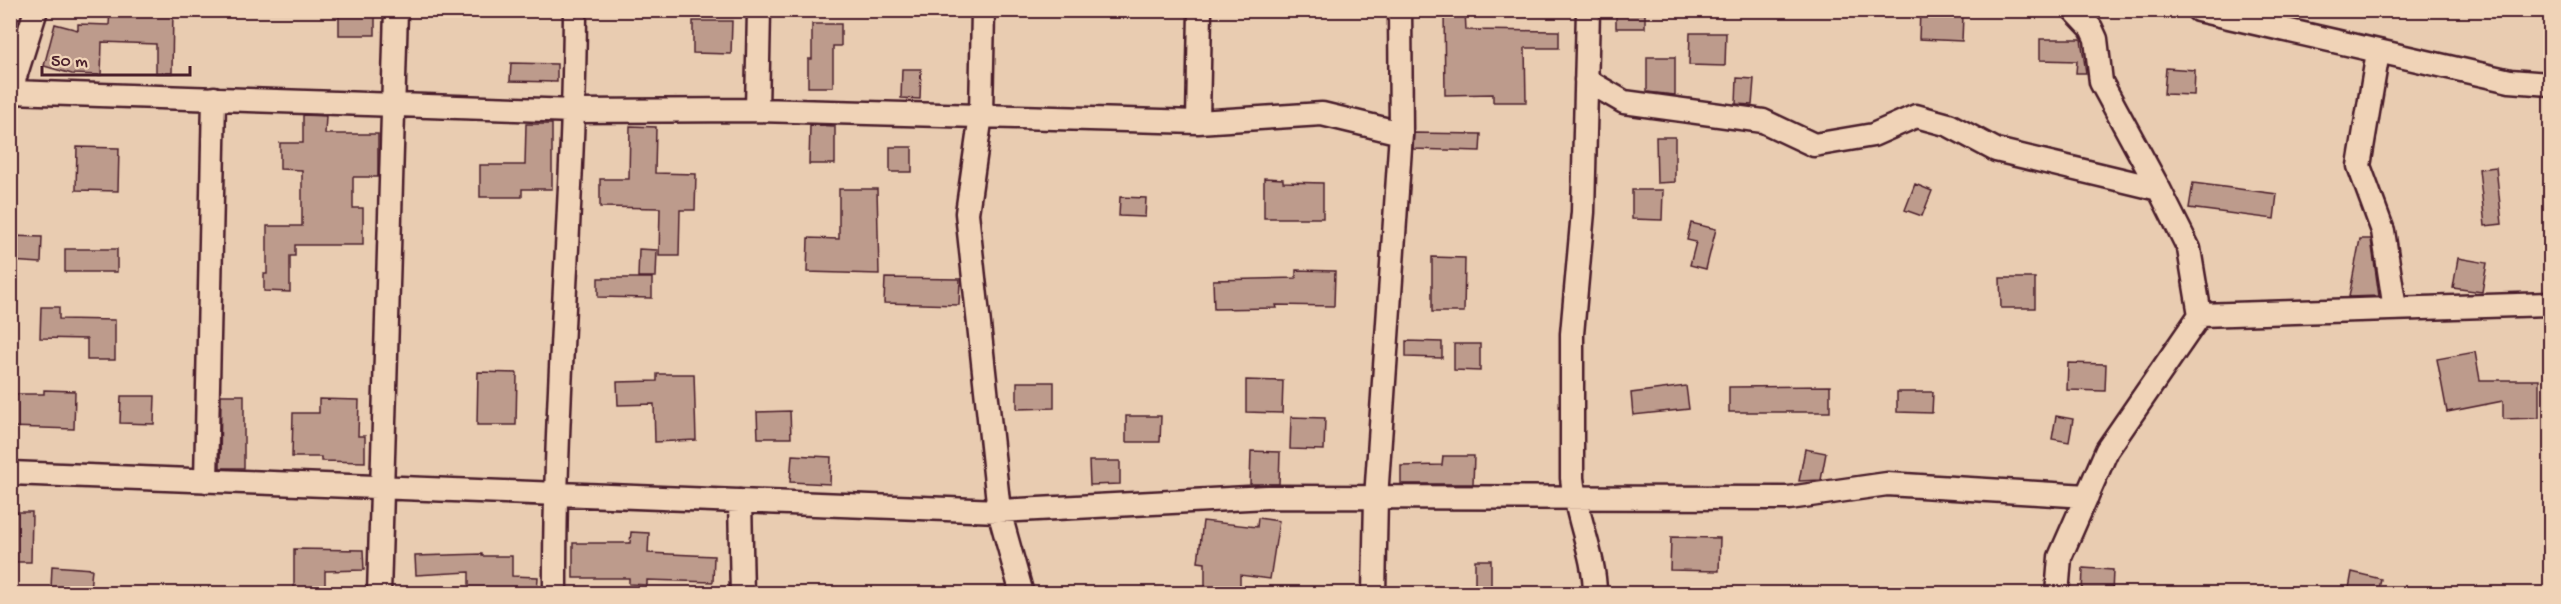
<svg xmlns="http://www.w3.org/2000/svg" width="2561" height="604" viewBox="0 0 2561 604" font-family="'Gochi Hand',sans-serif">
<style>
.building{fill:#bd9b8c;stroke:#4a1f2b;stroke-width:1.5}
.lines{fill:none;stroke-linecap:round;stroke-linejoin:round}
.minor-casing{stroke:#4a1f2b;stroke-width:27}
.minor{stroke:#f0d3b7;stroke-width:22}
</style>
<rect width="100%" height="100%" fill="#e9ccb1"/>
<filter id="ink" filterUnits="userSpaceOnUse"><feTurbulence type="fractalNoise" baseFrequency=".0167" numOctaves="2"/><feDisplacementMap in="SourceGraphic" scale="12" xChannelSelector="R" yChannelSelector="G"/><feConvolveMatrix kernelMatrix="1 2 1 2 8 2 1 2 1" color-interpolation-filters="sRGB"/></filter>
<g filter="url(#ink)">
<path class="building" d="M110,10H173L172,73H156V44L102,42L101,75L72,74L44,66L55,24L78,30V24L109,25Z
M339,10H375V35H339Z
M1444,10H1465L1466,30L1559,31V48H1525L1526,102H1493V94L1445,95Z
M1616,10H1645V28H1616Z
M1920,10H1948V14L1963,15L1962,41L1919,39Z
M693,21H732L731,54L693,53Z
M812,24H841V46H833V87H808V59H812Z
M1690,33H1726L1725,66L1689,65Z
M2040,39H2081L2086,73H2076L2077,61L2040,60Z
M1647,57H1675V95L1647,92Z
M511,63L557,64V82L510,81Z
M2166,68L2195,70L2194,95L2164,94Z
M902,69H921L920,99L901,98Z
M1737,78L1754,79L1752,105L1736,104Z
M303,115L326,116L325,134H378V177H353V208H363V245H295V256H290V292L264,291V274H267V226H302V170L280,169V143H303Z
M526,124H552V189H522V197H480V165H525Z
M810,125L835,126V164H809Z
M630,126L656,127L655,173L696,174L695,210H680L679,256H659L660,208L600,207V179H629Z
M1414,133L1481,134L1480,151L1413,149Z
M1656,137H1675V182L1657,183Z
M77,147L119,148L118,191L76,190Z
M890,147H912V172H890Z
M2496,167L2502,224L2485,226L2479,169Z
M1264,178L1283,179V182L1323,183V218H1264Z
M2193,183L2277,194L2274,219L2189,208Z
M1915,184L1932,191L1922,216L1905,210Z
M839,189H877L879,274L807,272L808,238L839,239Z
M1632,190H1663L1662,220L1632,219Z
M1120,197L1146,198L1145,217L1119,216Z
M1691,223L1716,229L1706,269L1690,265L1696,242L1687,240Z
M10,236L42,237L41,263L10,261Z
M2360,239H2371L2379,296L2349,297Z
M65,249H117V272H65Z
M639,249L657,250L656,277H638Z
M1432,257L1465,258L1464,312H1432Z
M2458,258L2487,263L2482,292L2453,288Z
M1296,270L1335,271L1334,306L1276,305L1277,308L1214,309L1213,280L1296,278Z
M598,278H652V298L598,297Z
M885,278L960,279L959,305L884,303Z
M2000,278H2035V308H2001Z
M41,307H59V319L115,320V360H87V339L40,338Z
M1406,341L1442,342V358L1406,357Z
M1454,344H1480V371L1454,370Z
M2475,352L2480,380H2539V418L2503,419V401L2447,412L2437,359Z
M2068,363L2106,364L2105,391L2067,390Z
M478,372L517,373L516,425H477Z
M657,374H694L696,440L655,442L654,404L618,405L617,382L657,381Z
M1246,380L1283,381L1282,413L1246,412Z
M1017,382H1054V408L1017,409Z
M1686,386L1689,409L1633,415L1631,393Z
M1830,386V412H1729V387Z
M44,390L75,391L74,429L10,427V394H44Z
M1897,392H1933L1932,413L1897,412Z
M221,395H244V468H220Z
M121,396H155L154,424L120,423Z
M319,399L359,400L358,436H365V462L321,461V457H292L293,413H319Z
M790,411L791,438H758L757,412Z
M1126,416H1161L1160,442H1126Z
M2056,416L2073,419L2069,442L2052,439Z
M1291,417L1325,418L1324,450L1290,449Z
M1805,449L1826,453L1821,480L1799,481Z
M1251,451L1280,452L1279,484H1250Z
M792,455L831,457L830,484L790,482Z
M1443,456H1474L1473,484H1401V466L1442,465Z
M1089,461H1120V484L1090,485Z
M10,512H32L31,562H10Z
M1258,518L1279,521L1270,579L1240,575V594H1205V563L1198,562L1203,521L1257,527Z
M631,532L649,533L648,553L714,556L713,582L647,580V585L629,584V578H573V543H630Z
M1671,537L1720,538L1719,571L1670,570Z
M294,549L363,550L364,570L325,571V594H294Z
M482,554V556H512V576L538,577L537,594H469V572L416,575L415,556Z
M1475,560H1491V594H1475Z
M52,566L92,569L90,590L51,588Z
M2083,568L2113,570L2112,594H2082Z
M2352,572L2381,579L2378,594H2348Z"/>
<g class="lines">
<defs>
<path id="minor" d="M983,10L981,115L967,213L999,511L1022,594
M1588,10L1583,212L1572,334V478C1576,517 1595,555 1595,594
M2074,10L2091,28L2096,39L2101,82L2159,189
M2198,10L2510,81L2550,84
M2378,52L2359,166L2383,231L2395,309
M1586,80L1624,102L1763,121L1814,145L1873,135L1916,116L1949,125L1996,150L2159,189L2189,249L2200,315L2107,450L2060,557L2057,594
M11,92L574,111L757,110L1198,122L1322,114L1401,133
M10,93L36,10
M757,110L759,10
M1198,122L1200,10
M2200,315L2550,304
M10,473L999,511L1267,497L1789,498L1887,484L2087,496
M206,481L214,98
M740,501L742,594
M379,594L396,10
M555,594C554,399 574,205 575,10
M1374,594L1376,498L1401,133L1400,10"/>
</defs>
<use href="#minor" class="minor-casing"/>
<use href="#minor" class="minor"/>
</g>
</g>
<rect width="2561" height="604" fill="none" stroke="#f0d3b7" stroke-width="36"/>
<rect x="18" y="18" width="2525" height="568" fill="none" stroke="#4a1f2b" stroke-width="2" filter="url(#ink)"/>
<path d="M42 66v9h148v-9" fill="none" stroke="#4a1f2b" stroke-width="3"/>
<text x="51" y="66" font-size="18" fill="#4a1f2b" stroke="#f0d3b7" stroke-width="4.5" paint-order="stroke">50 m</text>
</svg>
